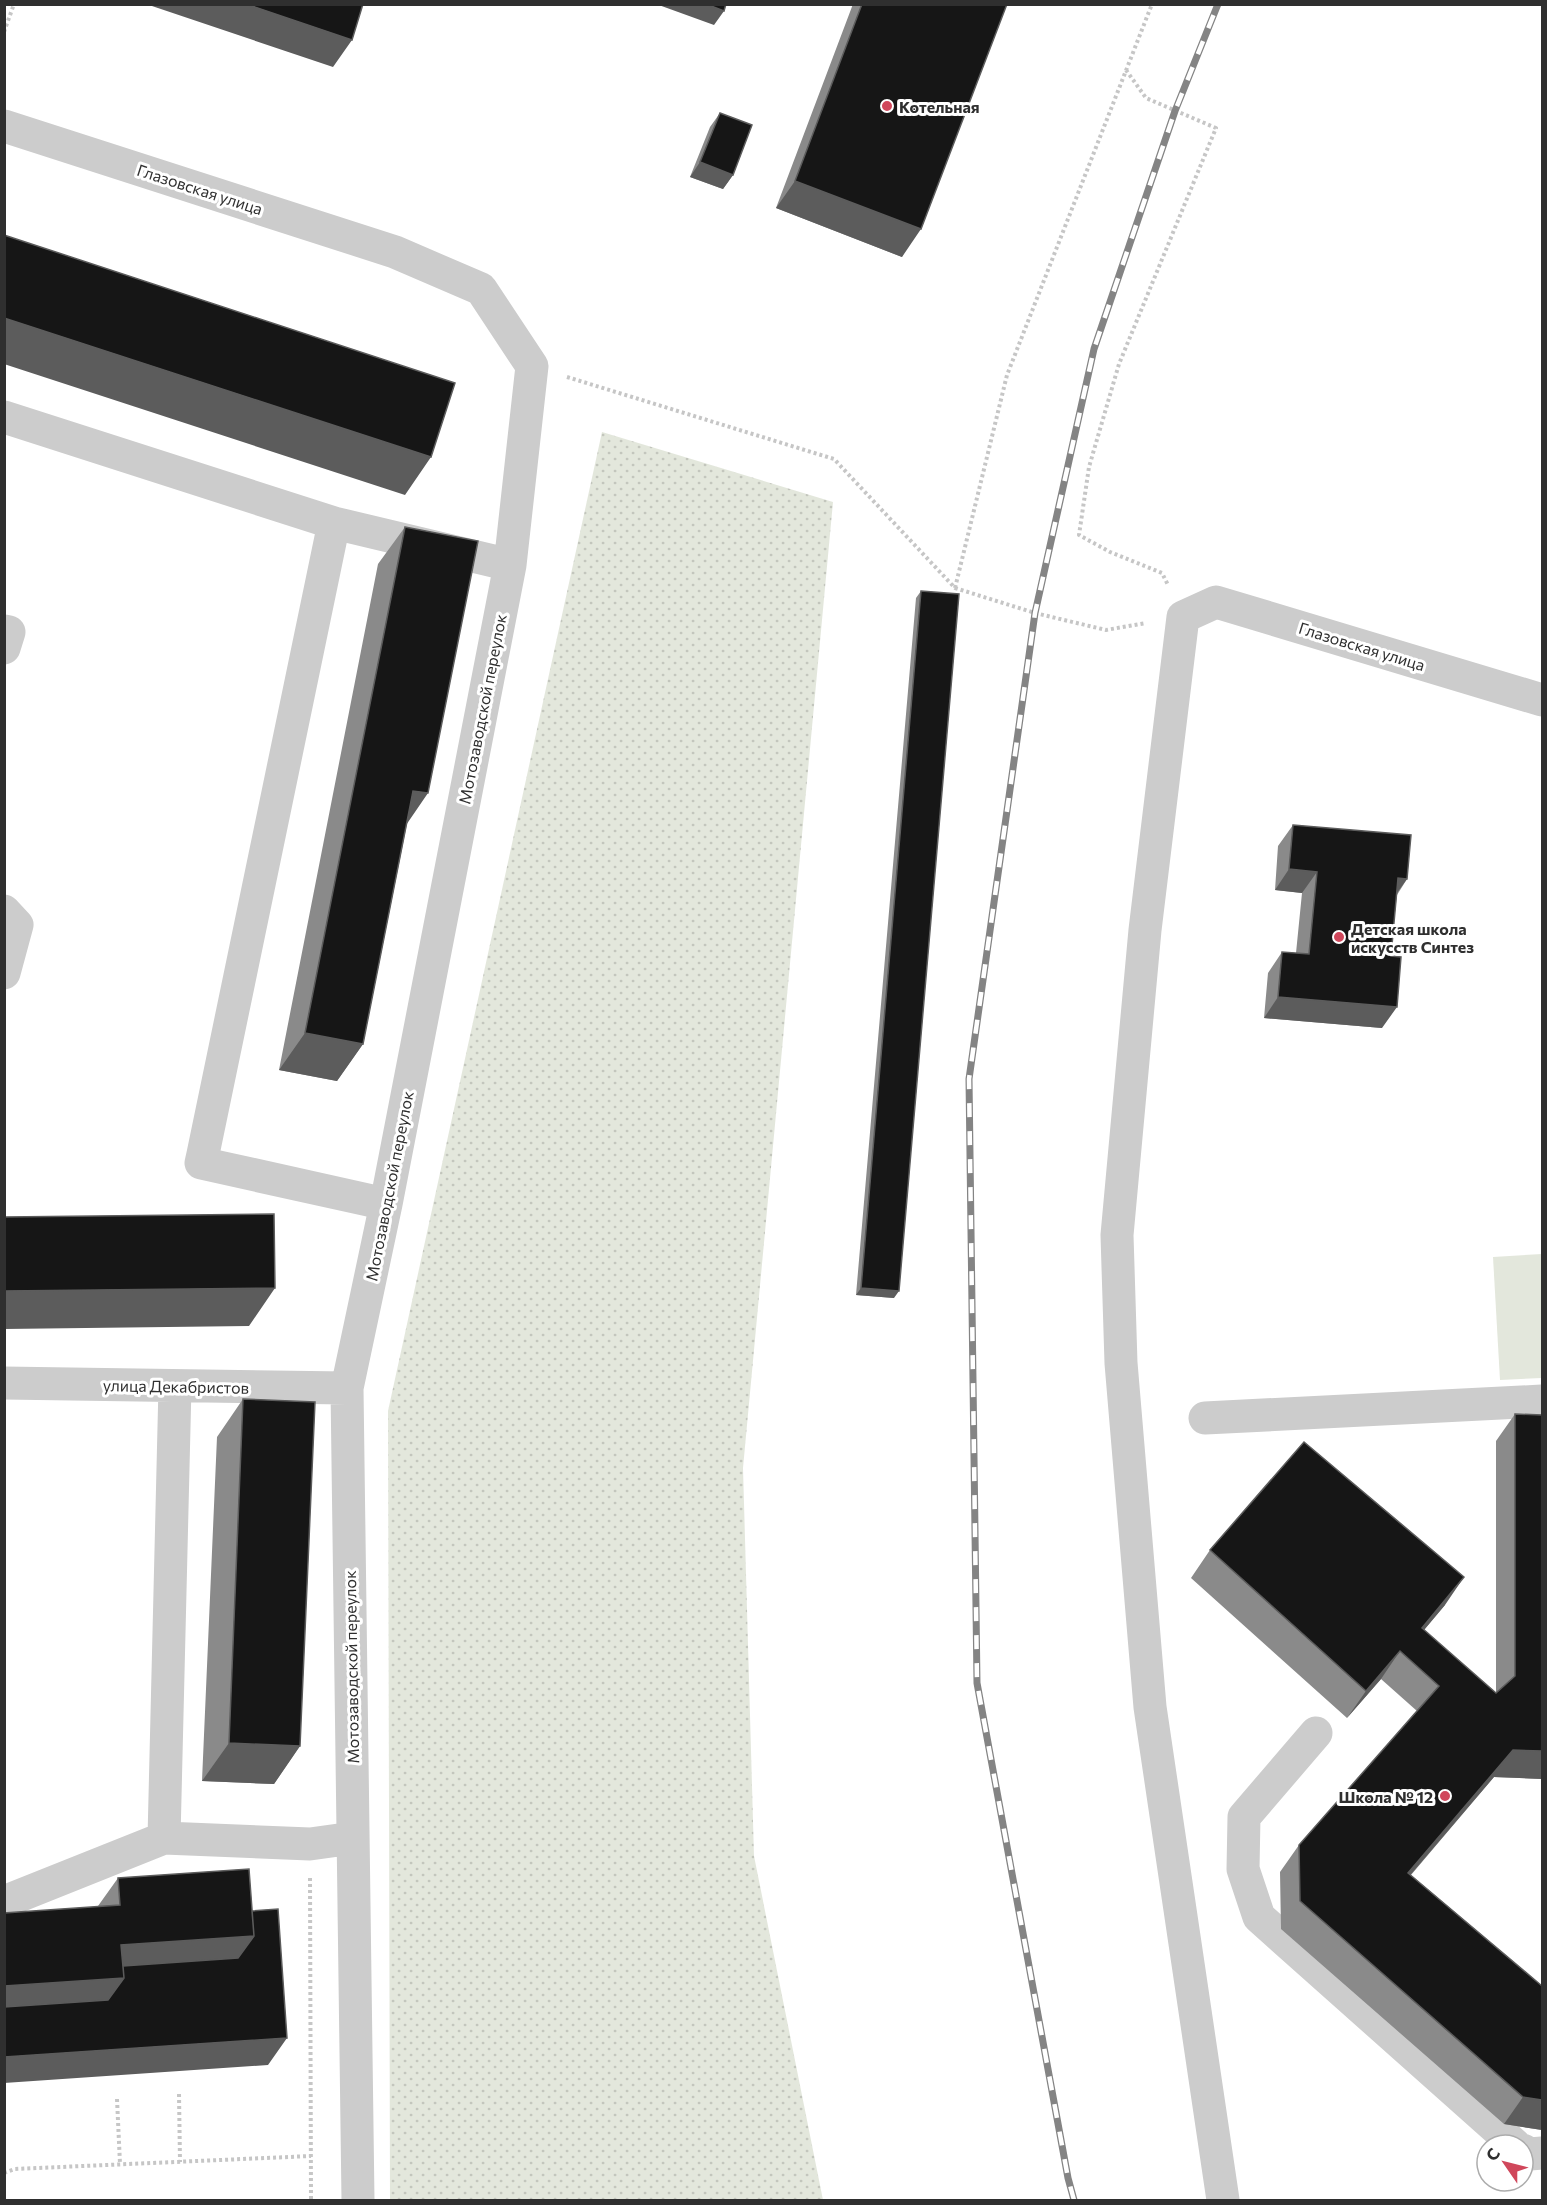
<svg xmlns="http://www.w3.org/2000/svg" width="1547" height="2205" viewBox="0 0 1547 2205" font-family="Commissioner,sans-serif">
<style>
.park{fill:#e3e7dc}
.garden{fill:url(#garden-dots)}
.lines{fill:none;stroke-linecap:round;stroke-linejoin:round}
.path{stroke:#c6c6c6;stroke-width:4;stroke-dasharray:3 3;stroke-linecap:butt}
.minor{stroke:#ccc;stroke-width:33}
.rail-casing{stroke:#848484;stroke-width:7}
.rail{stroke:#fff;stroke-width:4.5;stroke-dasharray:14;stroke-linecap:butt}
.wall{fill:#8a8a8a}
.shaded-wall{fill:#5c5c5c}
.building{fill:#161616;stroke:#5c5c5c;stroke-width:1.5}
.poi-dot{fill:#d0475b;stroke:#fff;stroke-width:2}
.labels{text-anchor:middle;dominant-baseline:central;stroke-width:6;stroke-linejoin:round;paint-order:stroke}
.poi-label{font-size:16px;font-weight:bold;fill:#2f2f2f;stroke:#fff;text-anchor:start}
.street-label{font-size:16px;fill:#2f2f2f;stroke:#fff}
</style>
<defs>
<pattern id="garden-dots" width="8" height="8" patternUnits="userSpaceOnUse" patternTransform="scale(1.5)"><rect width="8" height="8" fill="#e3e7dc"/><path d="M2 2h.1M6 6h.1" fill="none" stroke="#c3c6bd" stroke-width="1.8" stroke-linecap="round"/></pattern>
</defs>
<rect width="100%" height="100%" fill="#fff"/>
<path class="park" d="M1542,1254V1378L1500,1380L1493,1257Z"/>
<path class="garden" d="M602,432L833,502L743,1468L754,1856L823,2200H390L388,1411Z"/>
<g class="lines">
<path class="path" d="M4,32L14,4
M1126,70L1146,98L1216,128L1119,364L1089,467L1079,535L1110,552L1162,573L1168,585
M567,377L834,459L955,588L1035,613L1106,630L1146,623
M955,588L1007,375L1152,4
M310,1878L311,2200
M179,2094L180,2162
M117,2099L120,2164
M4,2173L15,2169L311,2156"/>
<path class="minor" d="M4,126L395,252L481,289L532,366L510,565L386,1204L347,1388L358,2200
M4,417L334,523
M4,631L9,632L4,648
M4,911L17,925L4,973
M386,1204L201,1163L203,1154L334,523L510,565
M4,1383L347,1388
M1205,1418L1542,1401
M1316,1733L1244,1817L1243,1869L1259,1917L1515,2145
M164,1838L175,1386
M4,1902L164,1838L310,1844L353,1838
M1523,2150L1530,2154L1542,2153
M1223,2200L1150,1707L1121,1363L1117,1235L1145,930L1183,617L1216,602L1542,700"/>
<defs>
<path id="rail" d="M1074,2200L1068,2178L977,1683L969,1079L1035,613L1094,349L1175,111L1218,4"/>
</defs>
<use href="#rail" class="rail-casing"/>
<use href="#rail" class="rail"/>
</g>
<path class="wall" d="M853,4H1007L902,257L776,208Z
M720,113L733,175L723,189L690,177L710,127Z
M405,527L407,824L363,1044L337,1081L279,1070L378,564Z
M921,591L894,1298L856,1295L916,598Z
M1293,825L1407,879L1397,895L1382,1028L1264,1018L1268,973L1282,952L1296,953L1302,893L1275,890L1278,846Z
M243,1399L300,1746L274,1784L202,1781L217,1437Z
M1515,1414L1542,1779L1494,1777L1411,1875L1542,1986V2130L1504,2124L1281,1929L1280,1872L1299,1845L1417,1711L1381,1679L1347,1718L1191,1578L1210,1550L1445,1605L1424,1630L1496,1693V1441Z
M118,1878L252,1911L268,2065L98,1906Z"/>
<path class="shaded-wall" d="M146,4H246L352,40L333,67Z
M656,4H706L724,11L714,25Z
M700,162L733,175L723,189L690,177Z
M795,181L921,229L902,257L776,208Z
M4,318L431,457L405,495L4,364Z
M413,791L428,793L402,831Z
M1289,869L1317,872L1302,893L1275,890Z
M1398,878L1407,879L1392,900Z
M1278,997L1397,1007L1382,1028L1264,1018Z
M305,1033L363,1044L337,1081L279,1070Z
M275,1288L249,1326L4,1329V1291Z
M861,1288L899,1291L894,1298L856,1295Z
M1464,1577L1445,1605L1403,1655L1422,1628Z
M1400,1651L1381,1679L1347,1718L1366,1691Z
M229,1743L300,1746L274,1784L202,1781Z
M1513,1750L1542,1751V1779L1494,1777L1389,1900L1408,1873Z
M254,1936L219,1985L89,2027L4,2033V1986L121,1945Z
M287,2038L268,2065L4,2083V2057Z
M1523,2097L1542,2100V2130L1504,2124Z"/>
<path class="building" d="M246,4H363L352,40Z
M706,4H726L724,11Z
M862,4H1007L921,229L795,181Z
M720,113L752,125L733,175L700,162Z
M4,235L455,383L431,457L4,318Z
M405,527L478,541L428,793L413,791L363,1044L305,1033Z
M921,591L959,594L899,1291L861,1288Z
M1293,825L1411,835L1407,879L1398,878L1391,956L1401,957L1397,1007L1278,997L1282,952L1309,954L1317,872L1289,869Z
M274,1214L275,1288L4,1291V1217Z
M243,1399L315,1402L300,1746L229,1743Z
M1515,1414L1542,1415V1751L1513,1750L1408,1873L1542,1986V2100L1523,2097L1300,1901L1299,1845L1439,1686L1400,1651L1366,1691L1210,1550L1304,1442L1464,1577L1422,1628L1496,1693L1515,1676Z
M249,1869L254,1936L121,1945L124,1978L4,1986V1913L120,1905L118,1878Z
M278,1909L287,2038L4,2057V2007L108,2000L124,1978L123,1966L238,1958L254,1936L252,1911Z"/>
<g class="poi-dot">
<circle cx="887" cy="106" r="6"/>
<circle cx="1339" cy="937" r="6"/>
<circle cx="1445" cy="1796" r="6"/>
</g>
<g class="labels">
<g class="poi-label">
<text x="899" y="106">Котельная</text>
<text x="1351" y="928">Детская школа<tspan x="1351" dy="18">искусств Синтез</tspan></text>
<text x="1433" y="1796" text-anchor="end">Школа № 12</text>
</g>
<g class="street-label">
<text transform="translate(200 189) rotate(18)">Глазовская улица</text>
<text transform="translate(1362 646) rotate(17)">Глазовская улица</text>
<text transform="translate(482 709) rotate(-79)">Мотозаводской переулок</text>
<text transform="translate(389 1186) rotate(-79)">Мотозаводской переулок</text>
<text transform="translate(176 1386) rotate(1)">улица Декабристов</text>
<text transform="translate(351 1667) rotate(-91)">Мотозаводской переулок</text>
</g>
</g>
<rect width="1547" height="2205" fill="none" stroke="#2f2f2f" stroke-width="12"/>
<g transform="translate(1505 2163) rotate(305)"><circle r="28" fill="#ffffff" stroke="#acacac" stroke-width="1.5"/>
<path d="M0-4.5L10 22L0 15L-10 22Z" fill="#d0475b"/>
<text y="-9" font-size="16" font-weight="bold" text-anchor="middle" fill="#2f2f2f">С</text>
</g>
</svg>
